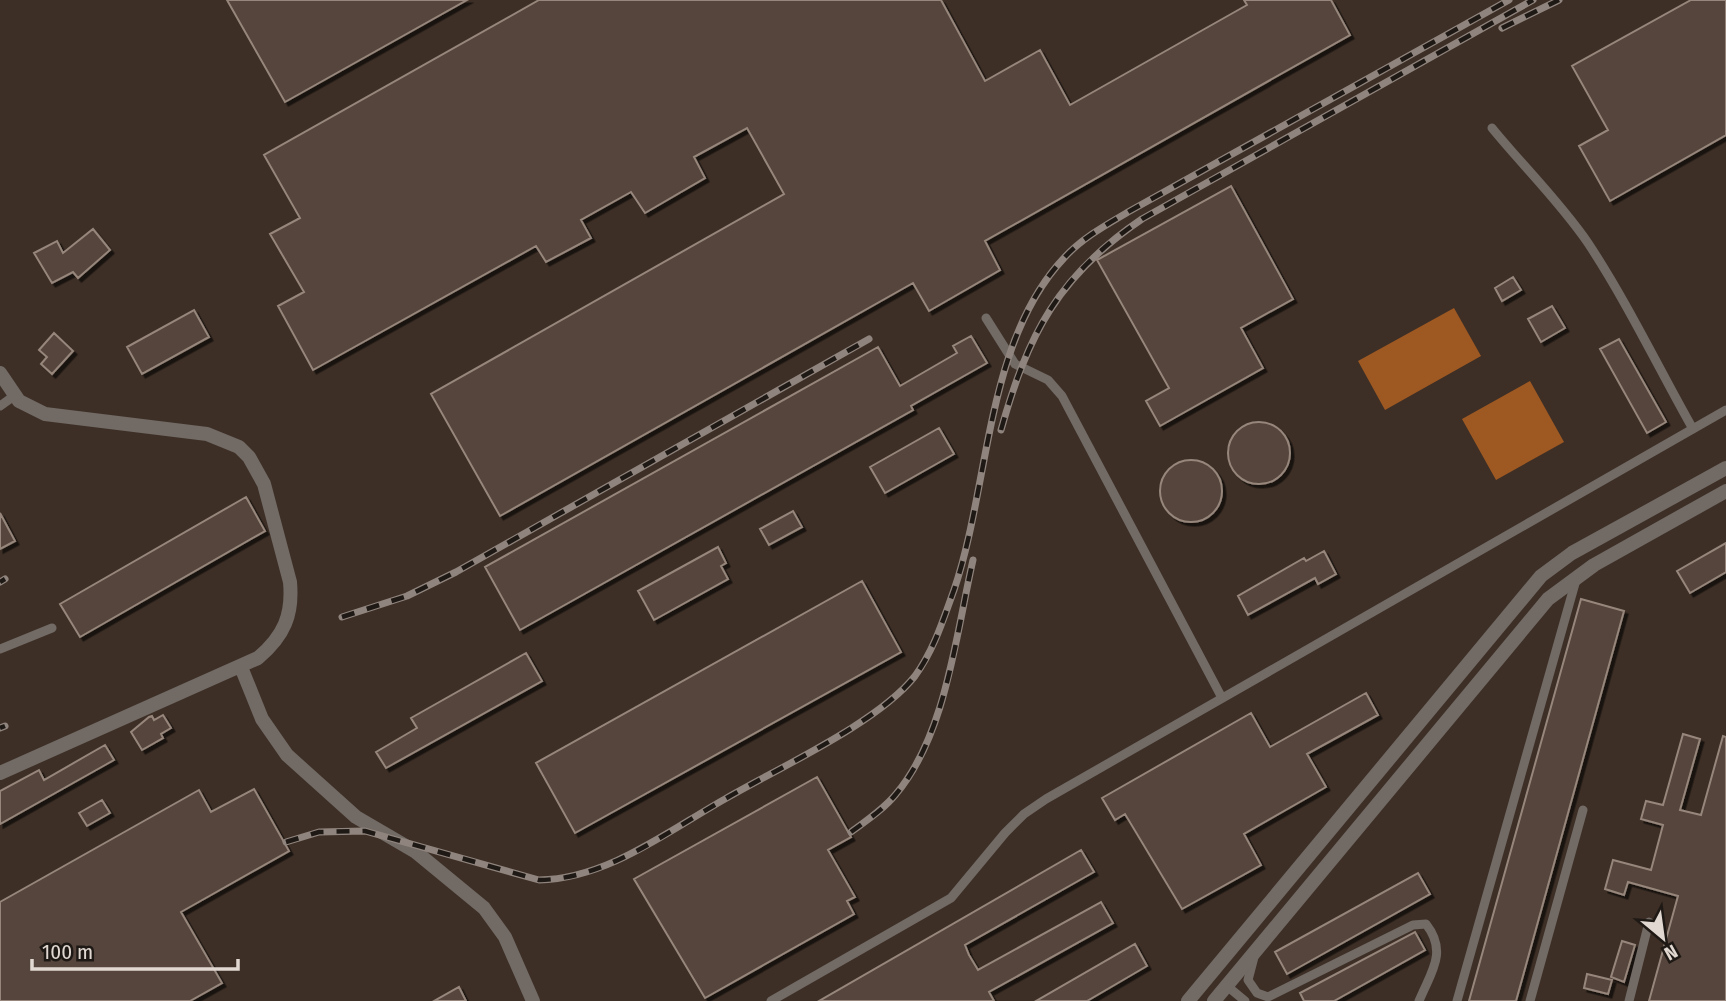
<svg xmlns="http://www.w3.org/2000/svg" width="1726" height="1001" viewBox="0 0 1726 1001" font-family="'Fira Sans Condensed',sans-serif">
<style>
.water{fill:#9e5822}
.building{fill:#54453c;stroke:#96867b;stroke-width:2;filter:url(#shadow)}
.lines{fill:none;stroke-linecap:round;stroke-linejoin:round}
.service{stroke:#716a65;stroke-width:9}
.minor{stroke:#716a65;stroke-width:14}
.rail-casing{stroke:#90857e;stroke-width:7}
.rail{stroke:#1f1915;stroke-width:4.5;stroke-dasharray:13;stroke-linecap:butt}
</style>
<defs>
<filter id="shadow"><feDropShadow dx="3.5" dy="3.5" stdDeviation="0" flood-color="#0009"/></filter>
</defs>
<rect width="100%" height="100%" fill="#3d2f26"/>
<path class="water" d="M1454,308L1481,356L1385,410L1358,361Z
M1530,381L1564,442L1496,480L1462,419Z"/>
<path class="building" d="M227,0H467L285,102Z
M539,0H941L985,81L1040,50L1070,105L1247,5L1244,0H1331L1350,35L985,241L1000,270L929,311L913,283L500,516L431,394L784,194L747,128L694,157L705,178L645,213L631,192L581,220L591,238L546,262L536,246L313,370L278,306L304,292L270,234L300,218L264,155Z
M1691,0H1726V135L1610,201L1579,146L1608,130L1572,66Z
M1231,186L1293,299L1241,328L1263,368L1160,426L1146,401L1169,388L1097,260Z
M93,229L110,250L78,278L73,272L52,283L34,253L57,241L63,253Z
M1513,277L1521,290L1502,301L1495,288Z
M1552,306L1565,328L1541,342L1528,319Z
M194,310L209,337L142,374L127,347Z
M54,333L73,351L52,374L41,364L47,357L39,350Z
M971,336L987,363L911,406L913,410L520,630L485,567L878,347L900,386L957,353L953,346Z
M1619,339L1666,422L1647,433L1600,349Z
M1228 453a31 31 0 1 1 62 0a31 31 0 1 1-62 0Z
M939,428L954,454L885,493L870,467Z
M1160 491a31 31 0 1 1 62 0a31 31 0 1 1-62 0Z
M246,497L265,531L80,637L60,604Z
M793,511L802,527L769,545L760,529Z
M0,513L15,541L0,549Z
M1726,543V572L1690,593L1677,571Z
M718,547L726,563L721,566L728,579L654,620L638,591Z
M1324,551L1336,574L1318,584L1315,578L1248,615L1238,596L1304,558L1306,561Z
M862,581L901,652L575,833L536,763Z
M1581,599L1624,611L1516,1001H1469Z
M526,653L542,681L386,768L376,752L417,728L411,718Z
M1366,693L1378,715L1307,754L1326,787L1244,834L1261,865L1182,909L1125,814L1115,820L1102,798L1251,713L1270,747Z
M163,715L171,728L161,734L163,738L142,750L131,732L149,717L152,716L154,720Z
M1683,734L1700,739L1680,810L1701,815L1723,736L1726,737V1001H1649L1678,896L1628,882L1624,895L1605,889L1613,860L1651,870L1663,825L1641,819L1646,801L1663,805Z
M105,745L114,760L0,824V791L39,770L44,780Z
M817,777L851,837L828,850L855,897L847,901L854,914L705,998L634,879Z
M254,789L289,851L181,912L222,983L190,1001H0V902L199,790L211,812Z
M102,800L110,813L87,826L79,813Z
M1081,850L1094,872L965,945L969,955L978,970L1101,902L1113,923L989,992L994,1001H819Z
M1418,873L1430,894L1287,974L1275,952Z
M1415,932L1425,950L1334,1001H1304L1300,993Z
M1622,941L1635,945L1624,982L1611,977Z
M1135,944L1147,966L1087,1001H1036Z
M1587,974L1612,980L1608,994L1584,988Z
M459,987L466,1001H434Z"/>
<g class="lines">
<path class="service" d="M1492,128C1523,166 1560,202 1588,243C1627,302 1658,367 1693,429
M986,318L1015,364L1048,380L1062,396L1221,696
M0,406L14,396
M0,649L52,628
M1254,957L1248,980L1257,993L1268,997L1413,925L1426,924C1448,952 1431,972 1419,1001
M1227,986L1245,1001
M771,1001L951,898L1005,833L1024,814L1046,799L1726,410
M1457,1001L1576,580
M1530,1001L1583,810
M1629,1001L1649,922"/>
<path class="minor" d="M0,373L19,401L45,414L207,434L239,447L249,457L264,484L290,582C293,615 284,636 258,658L0,773
M241,667L262,719L287,755L356,817L416,852L484,908L505,937L533,1001
M1188,1001L1541,576L1572,553L1726,468
M1214,1001L1548,599L1594,565L1726,491"/>
<defs>
<path id="rail" d="M1502,28L1559,0
M1001,430C1028,334 1058,276 1142,219L1533,0
M0,582L5,579
M342,617L407,596L456,572L869,339
M0,728L5,726
M851,832C866,821 884,809 896,794C946,735 956,634 973,560
M286,842L319,832L365,831L539,880C607,879 668,831 725,799C778,768 878,723 915,676C934,650 943,620 954,590C990,485 985,342 1064,258C1082,238 1106,225 1128,212L1509,0"/>
</defs>
<use href="#rail" class="rail-casing"/>
<use href="#rail" class="rail"/>
</g>
<g transform="translate(1663 938) rotate(151)" stroke="#1f1915" stroke-width="5" paint-order="stroke">
<path d="M0-5L12 26L0 18L-12 26Z" fill="#e1d8d2"/>
<text y="-10" font-size="19" font-weight="bold" text-anchor="middle" fill="#e1d8d2">N</text>
</g>
<path d="M32 959v10h206v-10" fill="none" stroke="#e1d8d2" stroke-width="3.5"/>
<text x="42" y="959" font-size="21" fill="#e1d8d2" stroke="#1f1915" stroke-width="5" paint-order="stroke">100 m</text>
</svg>
